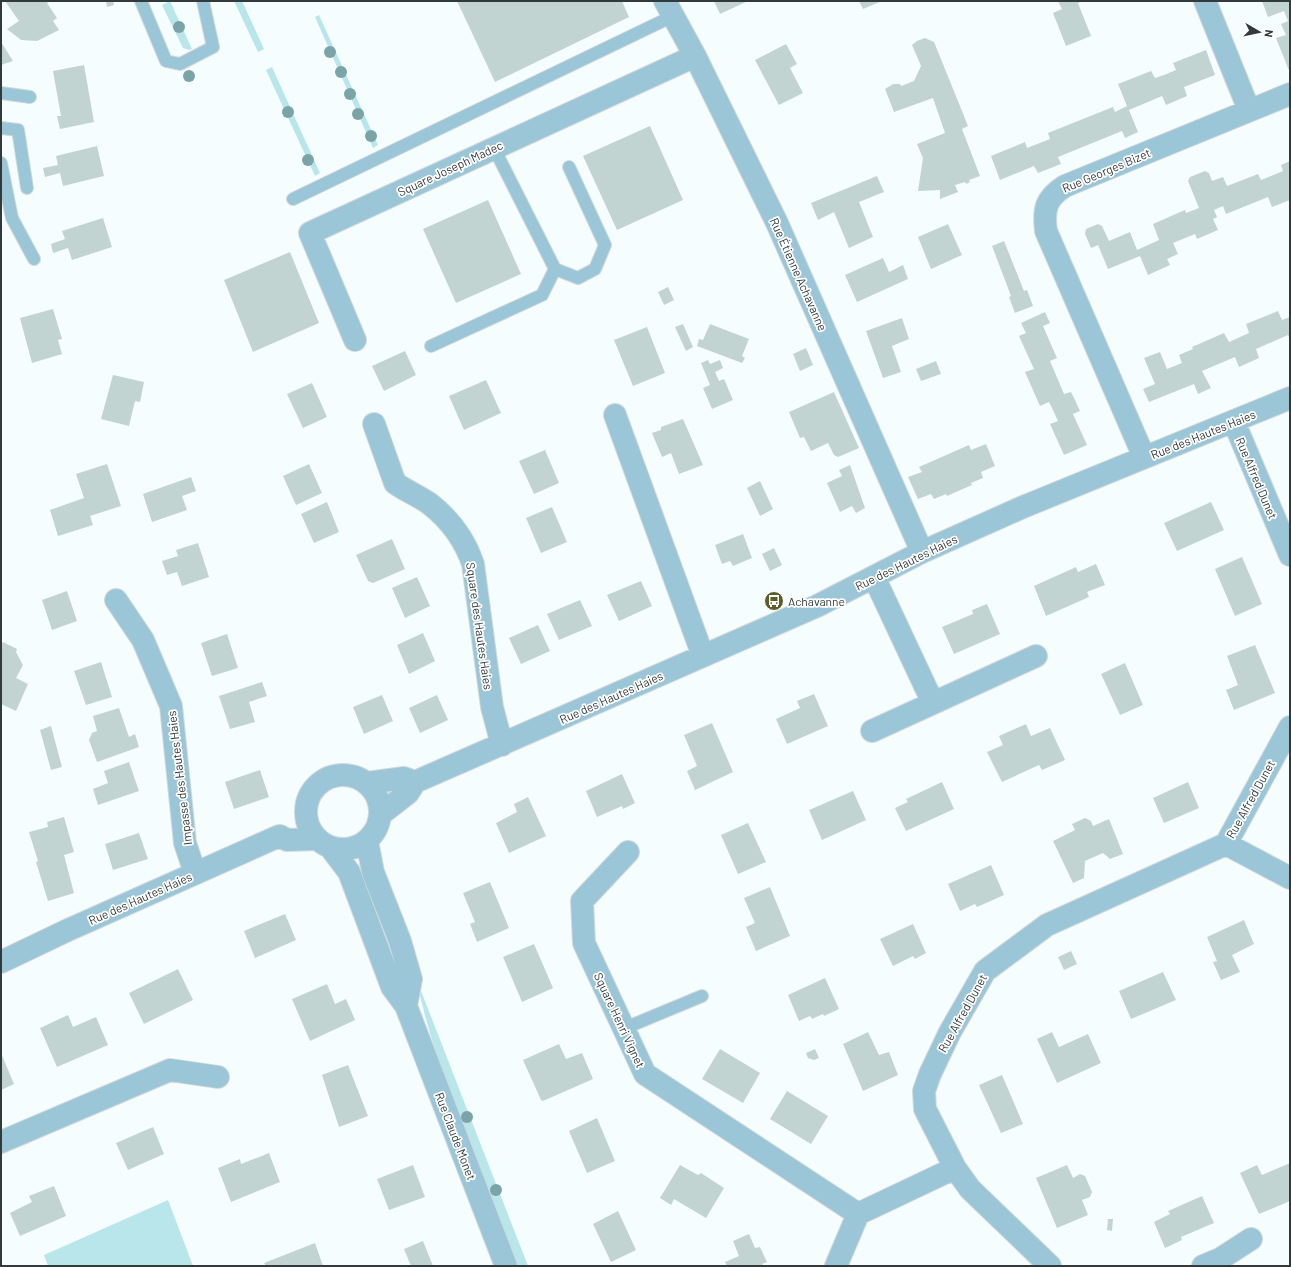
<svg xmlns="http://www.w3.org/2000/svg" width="1291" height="1267" font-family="Barlow,sans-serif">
  <rect width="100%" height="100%" fill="#f6fdfe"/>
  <path fill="#b9e6eb" d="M170,1L192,49L189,50L183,48L162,5Z
    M234,1H242L264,49L258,52Z
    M319,15L378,145L373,148L315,17Z
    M272,67L320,173L315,176L266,70Z
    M416,978L528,1266H517C480,1171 437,1077 416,978Z
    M168,1200L193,1266H48L44,1255Z"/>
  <path fill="#c2d4d1" d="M5,1H51L47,3L57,18L53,21L59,30L37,41L21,40L7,29L19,21Z
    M106,1H113L114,5L107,7Z
    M457,1H622L629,17L495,82Z
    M714,1H748L720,14Z
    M859,1H882L863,9Z
    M1058,1H1083L1078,3L1091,36L1066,46L1053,13L1062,9Z
    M1262,1H1290V73L1276,38L1286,35L1281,24L1288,21L1284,11L1268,17Z
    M925,38L934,42L958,101L968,126L962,129L980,176L969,180L970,182L966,184L965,182L955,185L958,192L940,199V190L918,191L923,158L917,144L945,133L933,98L894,112L885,89L893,84H900L901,86L914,81L921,66L912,45L917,41Z
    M1,42L13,61L1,65Z
    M786,44L797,64L790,68L803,93L779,105L755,60Z
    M1206,50L1215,75L1184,87L1187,96L1166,105L1162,96L1129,110L1138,132L1125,138L1122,131L1058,157L1061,164L1038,173L1034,166L1000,180L991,156L1025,142L1027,148L1050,139L1048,133L1113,107L1115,112L1127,106L1118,84L1151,71L1155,78L1164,75L1176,70L1173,63Z
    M84,65L94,122L60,129L57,116H61L53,71Z
    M650,126L683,200L617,230L583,156Z
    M97,146L104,176L63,186L60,173L45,177L43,168L58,165L56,156Z
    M1290,161V200L1272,207L1268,197L1226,214L1223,206L1214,210L1217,217L1213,219L1218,230L1197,239L1195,234L1173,243L1178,254L1167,259L1170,265L1148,275L1140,256L1108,269L1098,245L1091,248L1085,234L1086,229L1098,224L1102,226L1109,241L1130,232L1137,250L1159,240L1153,224L1185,210L1186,213L1199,208L1188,181L1190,177L1205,171L1209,173L1212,181L1223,177L1227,186L1258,174L1261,180L1271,176L1283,171L1281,165Z
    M877,176L884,192L859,202L873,237L849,248L834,212L818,220L811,203Z
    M488,200L521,274L456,303L423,229Z
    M103,218L112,247L72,260L68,248L53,253L51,244L65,239L62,231Z
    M948,224L962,255L931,269L918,237Z
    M1004,241L1024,291L1027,290L1033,306L1015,313L1009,297L1011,296L992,246Z
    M290,252L319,323L253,352L224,280Z
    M883,258L889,272L903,265L908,279L857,302L845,275Z
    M668,287L674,300L664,305L658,292Z
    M53,309L62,339L58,340L62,354L32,363L20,318Z
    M1278,311L1282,320L1290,317V339L1288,335L1256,349L1259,358L1239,367L1235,357L1202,371L1211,388L1198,394L1194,384L1149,402L1143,389L1155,384L1144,358L1160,352L1167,369L1182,363L1179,355L1193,349L1192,347L1224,333L1229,342L1249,333L1246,324Z
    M1045,312L1050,323L1043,326L1057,358L1050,361L1064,394L1071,392L1075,400L1080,411L1073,414L1087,445L1064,455L1050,424L1058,421L1053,410L1049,402L1040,406L1025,372L1034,369L1019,336L1026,333L1021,323Z
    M902,318L909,339L892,346L901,372L883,378L866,331Z
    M683,324L693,347L686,351L675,327Z
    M710,324L749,339L742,356L745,358L742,363L697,346L699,339L703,340Z
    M647,327L665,373L633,386L614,340Z
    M806,348L813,365L800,371L793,354Z
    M405,351L416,375L384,391L372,366Z
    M708,360L710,364L720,360L723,368L715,372L719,381L724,379L733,400L712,409L703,388L710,385L701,363Z
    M936,361L941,374L921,381L916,369Z
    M113,375L144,382L140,402L135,401L129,426L101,419Z
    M486,380L501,413L464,430L449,396Z
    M312,383L327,417L303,428L287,394Z
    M834,392L859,448L838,457L834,455L828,443L811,451L804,437L800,438L789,412Z
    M683,419L703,465L679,474L671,453L662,457L652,433L661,430V427Z
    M986,444L995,466L981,472L983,478L971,483L972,485L947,496L946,494L934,499L931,494L918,499L908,477L922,472L919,467L969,445L971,450Z
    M545,450L559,483L534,494L519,461Z
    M107,464L121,506L90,516L93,525L58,536L50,510L84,498L76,474Z
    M309,464L322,493L296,505L283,476Z
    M850,465L865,508L856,513L852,506L840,512L827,483L842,476L839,470Z
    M191,477L196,491L182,496L187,510L152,522L143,494Z
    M760,481L773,509L760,516L747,488Z
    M327,502L339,532L314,543L301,514Z
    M1211,502L1224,530L1177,551L1164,523Z
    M552,507L567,542L541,553L526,518Z
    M743,534L752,558L733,566L730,561L722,564L715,545Z
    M392,539L405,569L373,583L368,581L356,555Z
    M198,543L209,577L182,586L177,572L167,575L162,561L178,556L176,550Z
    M774,548L782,565L770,571L762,554Z
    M1242,557L1262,604L1235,616L1215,569Z
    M1096,564L1105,585L1087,592L1089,597L1046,616L1034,586L1076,567L1078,572Z
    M417,577L430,606L405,618L392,588Z
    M641,581L652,606L619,621L607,595Z
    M67,591L77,621L52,630L42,600Z
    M580,600L592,626L559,640L547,614Z
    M987,604L1000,634L954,654L942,627L973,614L972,610Z
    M538,625L550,651L521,664L509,638Z
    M423,633L435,661L409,674L397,645Z
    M227,634L238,668L212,676L201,643Z
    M3,642L17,649L16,652L23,665L16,678L28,684L16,711L1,704V645Z
    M1255,645L1275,693L1234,710L1226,690L1238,685L1227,656Z
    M101,662L112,697L86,705L74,671Z
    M1125,663L1143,705L1120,715L1101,674Z
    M262,682L267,696L249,702L255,722L230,729L219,696Z
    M814,694L828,726L787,744L776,719L800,708L797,701Z
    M382,695L393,721L364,734L353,707Z
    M437,695L448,720L420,733L409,708Z
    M119,708L129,737L135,734L139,747L97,762L89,740L92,733L97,731L93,716Z
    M712,723L733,772L695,790L687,771L697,766L684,735Z
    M1026,724L1031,736L1050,728L1065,760L1042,770L1039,765L1002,782L987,752L1003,745L999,736Z
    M51,726L62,767L51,770L40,730Z
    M129,762L139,791L98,805L93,789L108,783L104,771Z
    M260,770L269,797L234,809L225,782Z
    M622,774L635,803L623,809L622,806L597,817L586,791Z
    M942,782L954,809L906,831L895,808L908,802L906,799Z
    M1188,782L1199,808L1164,823L1153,798Z
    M853,791L866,820L822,840L809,810Z
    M528,797L546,836L509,853L496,823L517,812L514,804Z
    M64,817L74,852L64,855L74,893L48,901L36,862L38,861L29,832L48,827L47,822Z
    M1085,818L1091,821L1093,826L1109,819L1123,854L1110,859L1103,853L1085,861L1084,878L1073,883L1053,841L1075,830L1072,824Z
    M748,823L766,862L738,874L721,835Z
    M139,833L148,859L113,870L105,844Z
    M991,865L1004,895L977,907L975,904L960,911L948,884Z
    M490,882L509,928L477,942L470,924L475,922L463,893Z
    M770,887L790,936L756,951L746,927L755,923L744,898Z
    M285,914L296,940L255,958L244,931Z
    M1244,920L1254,944L1232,955L1240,972L1221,980L1213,962L1217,961L1207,937Z
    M913,924L926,953L915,959L913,956L893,966L880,939Z
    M534,944L553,988L522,1002L503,957Z
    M1071,951L1077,964L1064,970L1058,957Z
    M178,969L193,1000L144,1024L129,993Z
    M1163,972L1176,1000L1131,1019L1119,991Z
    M825,978L839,1009L824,1016L823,1014L812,1019L810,1016L799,1021L788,995Z
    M327,984L335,1004L346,999L355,1020L310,1041L292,999Z
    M68,1015L73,1027L96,1017L108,1045L57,1067L40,1028Z
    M868,1032L879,1055L889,1052L898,1075L863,1091L843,1044Z
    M1052,1032L1059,1047L1088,1034L1101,1063L1057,1083L1037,1039Z
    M559,1044L566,1059L582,1053L593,1079L543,1101L541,1100L523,1060Z
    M720,1049L760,1073L743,1103L702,1079Z
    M815,1049L819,1058L814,1060L808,1058L806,1053Z
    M1,1053L14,1084L1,1090Z
    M348,1065L368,1116L339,1127L322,1075Z
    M1002,1075L1023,1124L1001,1133L979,1085Z
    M787,1091L828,1116L811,1144L770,1119Z
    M597,1118L615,1161L587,1173L569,1131Z
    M153,1127L164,1154L128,1170L116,1143Z
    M269,1153L280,1182L231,1202L218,1168L240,1159L241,1164Z
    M1290,1163V1201L1259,1214L1240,1173L1257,1165L1262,1175Z
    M413,1165L425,1197L389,1210L377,1179Z
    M680,1165L698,1175L701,1173L724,1188L706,1218L674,1199L671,1205L660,1198Z
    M1067,1165L1073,1178L1080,1174L1085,1176L1092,1192L1090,1197L1082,1200L1088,1215L1057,1228L1036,1178Z
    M54,1186L66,1216L20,1236L10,1213L32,1202L29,1196Z
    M1202,1196L1214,1223L1181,1237L1182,1240L1165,1248L1154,1222L1170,1214L1168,1211Z
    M618,1211L636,1250L611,1262L593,1224Z
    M1108,1219H1113L1112,1231L1107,1230Z
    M749,1234L755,1248L760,1247L767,1262L762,1264L763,1266H727L725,1262L739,1256L733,1241Z
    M423,1241L433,1266H411L404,1249Z
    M315,1243L323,1266H266L264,1263Z"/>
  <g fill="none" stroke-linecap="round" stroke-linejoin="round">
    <g stroke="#d3dadb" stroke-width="14">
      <path id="lane" d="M141,1L166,61L180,64L213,47L203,1
        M1,93L30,97
        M1,128L18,130L27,188
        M494,148L555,269L578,278L595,269L605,245L569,167
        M1,163L12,218L34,259
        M293,199L673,16
        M431,346L542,295L555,269
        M625,1028L702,996"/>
    </g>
    <g stroke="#d3dadb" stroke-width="24">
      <path id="street" d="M665,1L695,56L777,223L922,552
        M1205,1L1249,110
        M355,340L310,233L695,56
        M615,415L703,656
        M1234,422L1290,555
        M374,424L395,483C406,491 419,496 430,504C449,519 465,540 473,564L492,707L502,745
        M1144,457L1046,231C1043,209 1046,198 1065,186L1290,94
        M874,577L933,703
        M116,600L143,640L171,706L185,843L195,873
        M872,731L1036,656
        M306 812a37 37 0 1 1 74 0a37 37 0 1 1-74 0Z
        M367,783L404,778L415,782
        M381,814L408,793L415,782L817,606L922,552L1023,507L1290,398
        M367,841L373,872L400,941L411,979L406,1006
        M1226,844L1290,878
        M330,847L349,872L392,987L406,1006L506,1266
        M628,852L582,901L584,943L645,1074L858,1214
        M1,962L68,930L277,837L280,836L287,840L318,839
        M1,1142L170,1070L218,1077
        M955,1168L970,1189L1050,1266
        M836,1266L858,1214L955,1168L925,1109L924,1091L930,1074L950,1032L985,971L1047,925L1226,844L1290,727
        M1203,1266L1220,1259L1251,1239"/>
    </g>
    <use href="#lane" stroke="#9bc6d7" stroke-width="12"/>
    <use href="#street" stroke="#9bc6d7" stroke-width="22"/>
  </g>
  <g fill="#7ba4a9">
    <circle cx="179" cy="27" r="6"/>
    <circle cx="330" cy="52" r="6"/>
    <circle cx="341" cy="72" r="6"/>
    <circle cx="189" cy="76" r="6"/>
    <circle cx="350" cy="94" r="6"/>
    <circle cx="288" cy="112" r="6"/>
    <circle cx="358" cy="114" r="6"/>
    <circle cx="371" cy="136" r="6"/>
    <circle cx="308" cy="160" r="6"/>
    <circle cx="467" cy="1117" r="6"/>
    <circle cx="496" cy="1190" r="6"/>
  </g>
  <defs>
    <g id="bus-disc" transform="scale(1)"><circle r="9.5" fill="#5e5c29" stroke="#fff"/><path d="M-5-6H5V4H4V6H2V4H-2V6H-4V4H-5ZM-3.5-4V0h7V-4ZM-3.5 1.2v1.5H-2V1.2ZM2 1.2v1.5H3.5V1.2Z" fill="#fff"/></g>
  </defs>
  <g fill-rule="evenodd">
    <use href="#bus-disc" x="774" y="601"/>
  </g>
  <g text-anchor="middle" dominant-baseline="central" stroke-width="3.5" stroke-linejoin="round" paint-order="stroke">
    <g font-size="12" fill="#333a3b" stroke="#fff">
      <text transform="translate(450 168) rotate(-25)">Square Joseph Madec</text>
      <text transform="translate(1106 170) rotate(-23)">Rue Georges Bizet</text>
      <text transform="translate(799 274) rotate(66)">Rue Étienne Achavanne</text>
      <text transform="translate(1203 434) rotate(-22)">Rue des Hautes Haies</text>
      <text transform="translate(1257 478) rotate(67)">Rue Alfred Dunet</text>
      <text transform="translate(906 562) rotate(-26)">Rue des Hautes Haies</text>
      <text transform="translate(480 626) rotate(82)">Square des Hautes Haies</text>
      <text transform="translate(611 697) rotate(-24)">Rue des Hautes Haies</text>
      <text transform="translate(179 778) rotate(-97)">Impasse des Hautes Haies</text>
      <text transform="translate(1250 799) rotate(-61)">Rue Alfred Dunet</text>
      <text transform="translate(140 898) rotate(-24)">Rue des Hautes Haies</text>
      <text transform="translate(962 1013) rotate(-61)">Rue Alfred Dunet</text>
      <text transform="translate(620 1020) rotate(65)">Square Henri Vignet</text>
      <text transform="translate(456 1136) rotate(69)">Rue Claude Monet</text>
    </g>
    <g font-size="12" fill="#333a3b" stroke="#fff" text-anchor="start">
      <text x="788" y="601">Achavanne</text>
    </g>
  </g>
  <rect width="1291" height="1267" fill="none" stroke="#333a3b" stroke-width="4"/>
  <g transform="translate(1259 32) rotate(99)" stroke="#ffffff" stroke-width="3" paint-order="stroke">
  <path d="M0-3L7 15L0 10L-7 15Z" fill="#333a3b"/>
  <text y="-6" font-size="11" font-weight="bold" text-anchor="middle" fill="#333a3b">N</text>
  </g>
</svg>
